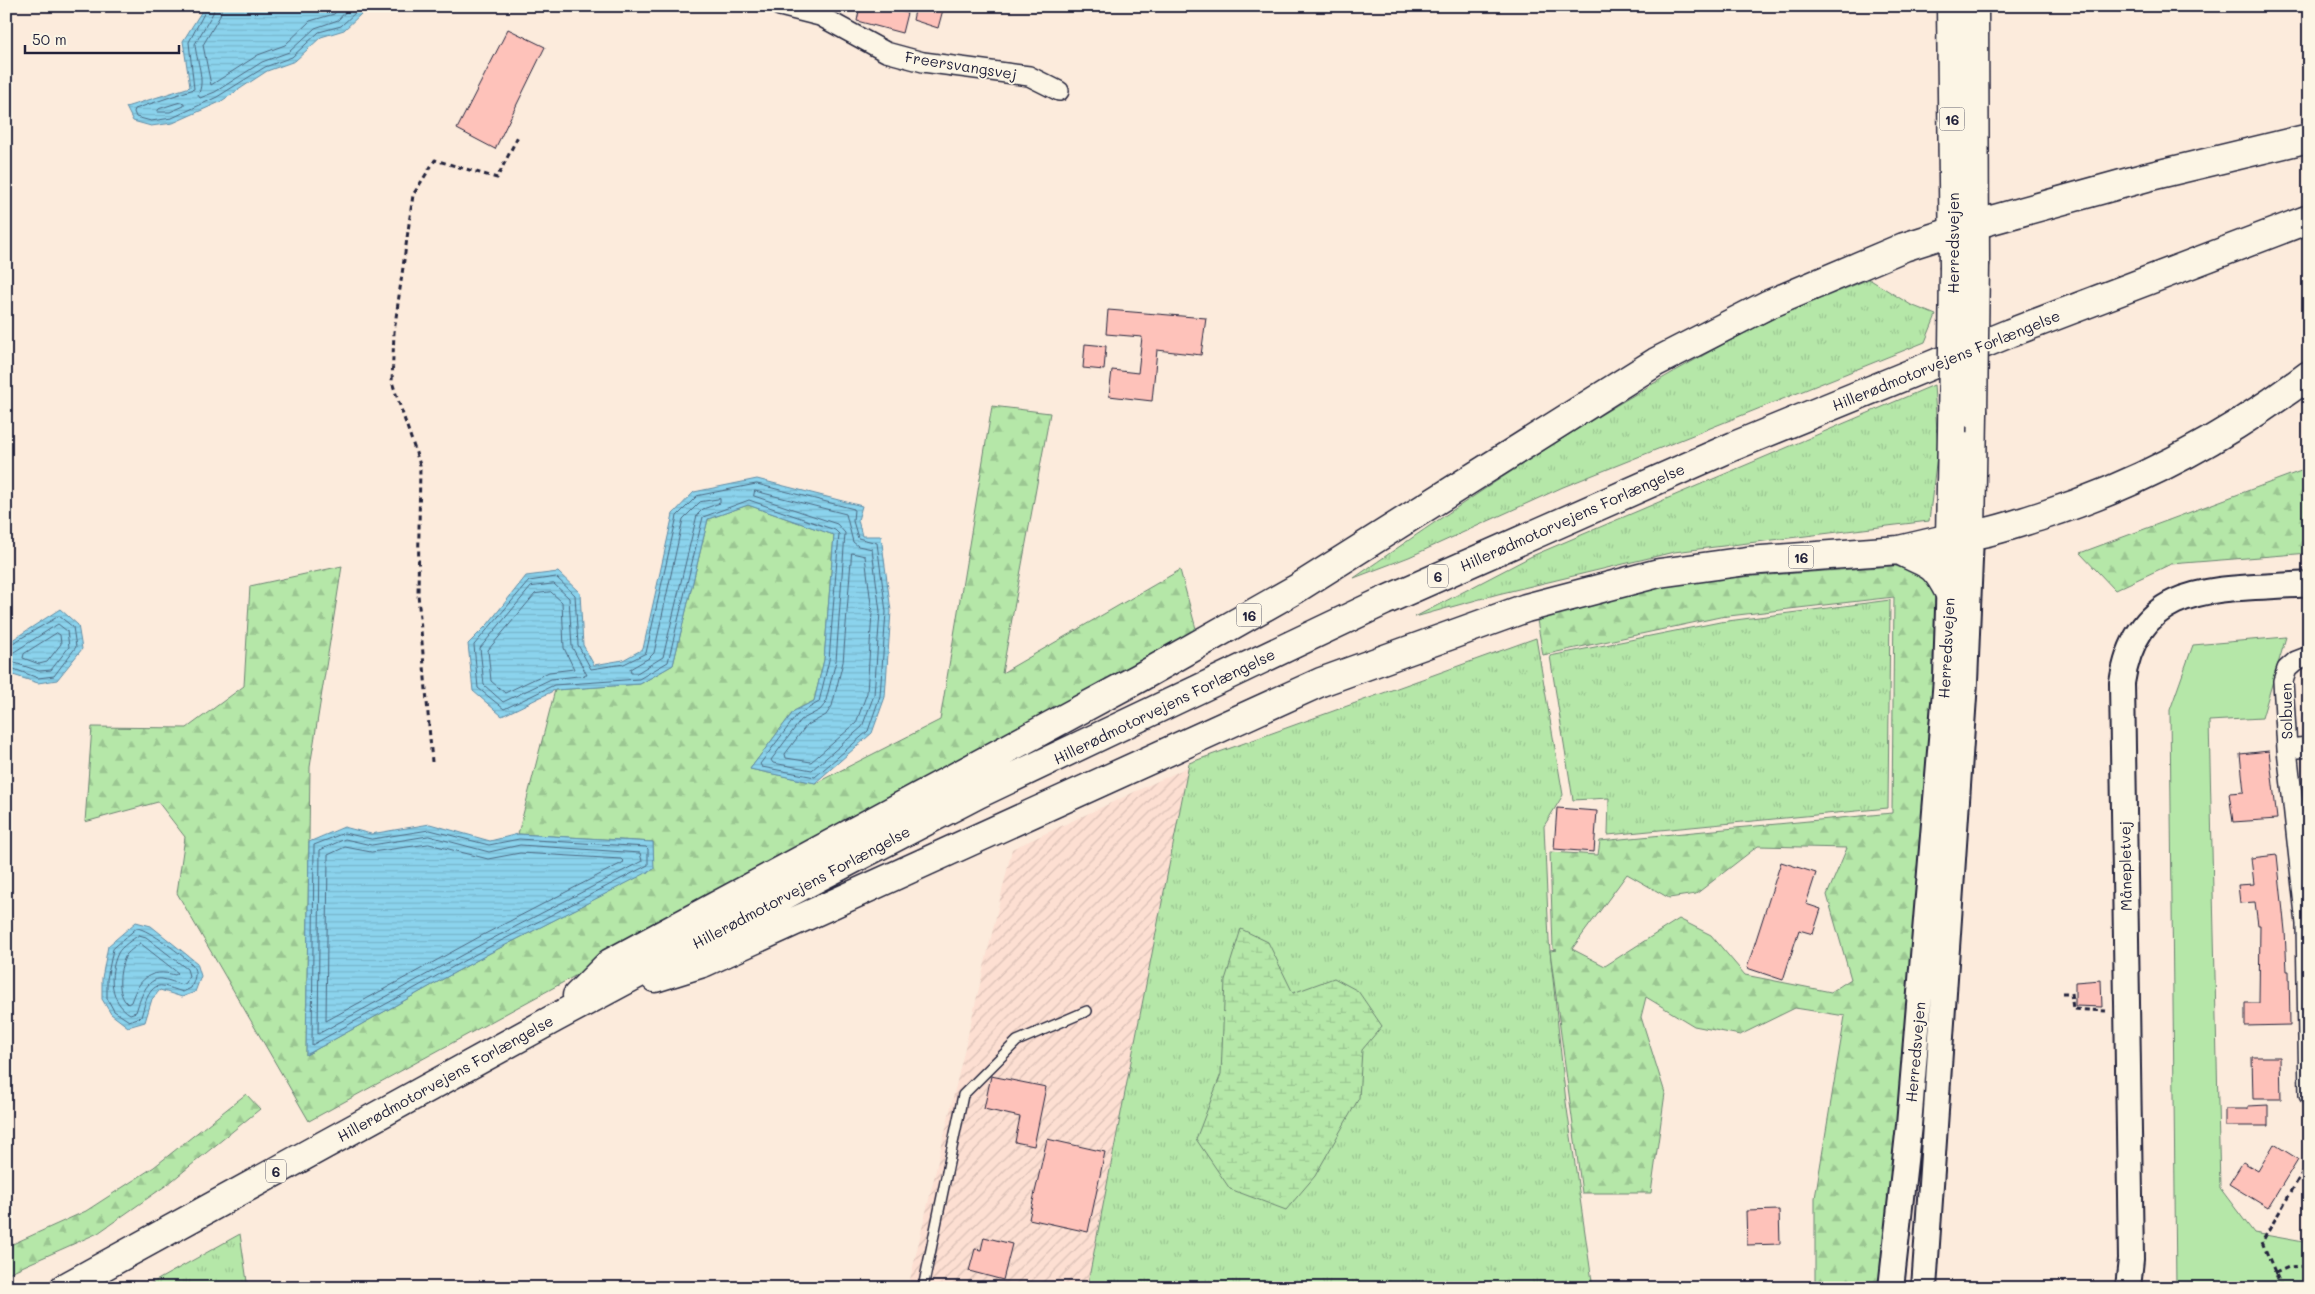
<svg xmlns="http://www.w3.org/2000/svg" width="2315" height="1294" font-family="Mali,sans-serif">
  <defs>
    <pattern id="industrial-furrows" width="10" height="10" patternUnits="userSpaceOnUse" patternTransform="scale(1.25)"><rect width="10" height="10" fill="#fddfd2"/><path d="M-1 1l2-2M0 10L10 0M9 11l2-2" fill="none" stroke="#d9bfb5"/></pattern>
    <pattern id="grass-tufts" width="24" height="20" patternUnits="userSpaceOnUse" patternTransform="scale(1.25)"><rect width="24" height="20" fill="#b5e7a8"/><path d="M3 7l-1-3M5 7V3M7 7l1-3M15 17l-1-3M17 17v-4M19 17l1-3" fill="none" stroke="#9bc692"/></pattern>
    <pattern id="forest-firs" width="22" height="20" patternUnits="userSpaceOnUse" patternTransform="scale(1.25)"><rect width="22" height="20" fill="#b5e7a8"/><path d="M5 1l3.5 6h-7zM16 11l3.5 6h-7z" fill="#9bc692"/></pattern>
    <pattern id="wetland-marsh" width="20" height="14" patternUnits="userSpaceOnUse" patternTransform="scale(1.25)"><rect width="20" height="14" fill="#b5e7a8"/><path d="M1 5h8M5 5V1M11 12h8M15 12V8" fill="none" stroke="#9bc692"/></pattern>
    <pattern id="water-rules" width="6" height="5" patternUnits="userSpaceOnUse" patternTransform="scale(1.25)"><rect width="6" height="5" fill="#8bd3ed"/><path d="M0 2.5h6" fill="none" stroke="#78b5cc"/></pattern>
  </defs>
  <rect width="100%" height="100%" fill="#fcebdc"/>
  <filter id="ink" filterUnits="userSpaceOnUse"><feTurbulence type="fractalNoise" baseFrequency=".02" numOctaves="2"/><feDisplacementMap in="SourceGraphic" scale="10" xChannelSelector="R" yChannelSelector="G"/><feConvolveMatrix kernelMatrix="1 2 1 2 8 2 1 2 1" color-interpolation-filters="sRGB"/></filter>
  <g filter="url(#ink)">
    <path fill="url(#industrial-furrows)" d="M1188,767L1087,1288H908L1012,849Z"/>
    <path fill="url(#grass-tufts)" stroke="#6c8472" d="M1869,279L1911,305L1936,315L1925,342L1563,487L1409,557L1354,578C1479,491 1606,406 1741,335C1781,313 1826,297 1869,279Z
      M1934,385L1938,447L1929,521L1674,552L1498,594L1415,617L1532,556Z
      M1890,600L1888,808L1608,835L1609,798L1573,800L1550,656L1720,622Z
      M1536,638L1563,795L1544,826L1549,941L1566,1102L1593,1288H1087L1189,763Z
      M240,1234L248,1288H143Z"/>
    <path fill="url(#forest-firs)" stroke="#6c8472" fill-rule="evenodd" d="M992,406L1050,413L1002,673L1180,570L1198,636L309,1121L177,893L185,837L158,802L85,822L92,727L187,728L244,686L250,586L342,566L310,767L306,1055L490,953L653,869V842L518,834L555,690L640,684L673,665L708,519L748,505L834,535L824,660L814,701L794,711L750,769L816,783L940,720Z
      M2309,468V553L2171,564L2115,590L2080,553Z
      M1895,566L1918,572L1937,592L1940,645L1928,827L1880,1288H1815V1198L1845,1016L1795,1008L1740,1035L1694,1026L1646,997L1641,1017L1665,1093L1651,1193H1582L1550,951L1557,950L1553,949L1550,852L1598,855L1600,841L1892,813L1894,597L1720,617L1543,655L1536,614L1687,581ZM1758,846L1847,848L1827,895L1851,979L1831,992L1745,975L1711,935L1679,919L1605,966L1572,949L1627,874L1669,898L1696,894Z
      M246,1094L260,1109L168,1184L98,1233L6,1274V1247L86,1211L154,1167Z"/>
    <path fill="url(#wetland-marsh)" stroke="#6c8472" d="M1241,929L1268,942L1293,993L1334,978L1358,991L1382,1026L1362,1050L1359,1098L1315,1176L1286,1210L1230,1189L1196,1139L1221,1074L1225,980Z"/>
    <path fill="#b5e7a8" stroke="#6c8472" d="M2286,637L2262,718L2209,721L2220,1188L2254,1233L2309,1243V1288H2176L2170,710L2193,645Z"/>
    <path fill="url(#water-rules)" stroke="#618ca6" d="M205,6H362L361,14L344,30L321,37L295,61L267,71L220,102L173,123L151,126L133,121L126,107L190,87L183,41Z
      M757,479L862,506L858,520L862,536H881L891,611L885,697L872,733L815,783L750,769L794,711L814,701L824,660L834,535L748,505L708,519L673,665L640,684L555,690L502,716L473,691L468,644L488,624L526,576L558,572L580,593L583,645L594,665L623,660L643,649L673,514L694,492Z
      M60,609L78,625L82,649L57,680L38,683L10,674L6,668L9,642Z
      M430,824L490,841L518,834L653,842L654,869L490,953L306,1055L309,842L344,827L371,834Z
      M136,922L151,926L197,963L201,976L195,992L182,997L160,990L152,999L145,1022L128,1027L111,1014L102,999V978L108,946Z"/>
    <g fill="none" stroke-linecap="round" stroke-linejoin="round">
      <path stroke="#4c6982" stroke-width="1" d="M208,6L189,42L194,89L135,109L134,112L136,117L151,121L172,118L217,97L265,67L292,57L319,32L341,26L356,12L357,6
        M215,6L213,13L195,44C196,60 206,80 198,95L200,98L215,92L262,62L289,52L315,28L338,20L351,6
        M222,6L220,16L203,45L211,85L258,55L285,45L310,21L334,14L342,6
        M181,102L184,103V106L170,112H157L159,109Z
        M757,484L854,509L853,521L858,538L877,543L886,612L880,696L868,731L815,777L762,767L760,764L797,715L819,702L829,660L839,534L835,530L749,500L703,517L668,662L639,679L554,685L504,709L478,688L474,645L529,581L556,577L575,595L578,645L591,669L624,664L646,653L677,516L697,496Z
        M755,491L846,514L853,542L858,546L872,549L880,612L874,695L862,727L812,770L773,763L771,760L801,720L820,710L825,704L836,661L845,533L837,524L754,496Z
        M720,499V503L703,509L697,515L663,657L637,673H631L630,669L649,658L654,653L683,519L700,502Z
        M852,553L865,556L872,612L867,693L856,723L811,762L786,758L785,754L806,726L826,715L832,706L843,662Z
        M554,584L569,598L572,647L587,675L551,679L503,702L484,685L480,648L531,587Z
        M551,592L562,602L564,648L574,669L549,672L505,693L491,681L488,650L535,594Z
        M57,633L60,635L61,644L47,662L39,664L23,658L24,654Z
        M6,647L59,616L73,627L76,647L54,676L38,678L6,666
        M6,654L14,652L58,624L67,631L69,647L51,670L39,671L6,660
        M430,830L489,845L519,839L646,847L648,849V865L487,948L312,1045L314,845L344,833L371,839Z
        M429,836L489,852L520,845L640,853L642,861L484,943L318,1034L320,850L345,839L371,845Z
        M429,844L488,859L520,853L621,859L624,862L481,936L326,1021L328,855L345,847L371,852Z
        M137,928C148,929 185,956 192,965C198,972 194,981 191,988L183,992C176,990 169,987 163,986C148,983 144,1008 141,1017L129,1021L114,1011L107,998V979L113,949Z
        M139,935L146,937L187,969L189,976L186,983L182,985C176,983 169,980 162,979C146,977 140,1000 136,1012L130,1014C110,1002 108,975 118,953C121,947 133,939 139,935Z
        M140,943L178,973L175,975C150,968 139,979 131,1002L128,1004C116,995 119,970 125,957C127,952 136,947 140,943Z"/>
    </g>
    <path fill="#fec2ba" stroke="#22223b" d="M860,6H879L907,13L902,33L857,21Z
      M916,6H944L938,28L913,20Z
      M508,29L545,47L495,149L457,129Z
      M1108,310L1206,318L1201,355L1157,350L1152,401L1109,396L1112,370L1138,373L1142,337L1106,334Z
      M1085,344L1106,346L1104,370L1083,368Z
      M2269,751L2277,819L2233,822L2229,793L2244,792L2240,754Z
      M1557,808L1597,811L1594,852L1554,849Z
      M2277,855L2285,931L2287,971H2289L2290,1025L2245,1026V1003H2259L2260,925H2258L2255,902L2240,903L2238,885L2254,884L2251,858Z
      M1781,862L1816,873L1806,904L1821,909L1813,934L1799,930L1783,980L1747,968Z
      M2101,980L2102,1007L2075,1006V982Z
      M2252,1057H2280L2281,1099H2253Z
      M991,1076L1046,1087L1034,1146L1015,1142L1020,1117L984,1109Z
      M2268,1105V1126H2225V1109H2248V1106Z
      M1047,1139L1105,1152L1088,1232L1029,1219Z
      M2274,1144L2298,1159L2268,1208L2229,1184L2243,1162L2258,1171Z
      M1779,1210L1780,1244L1747,1245L1746,1211Z
      M984,1237L1012,1244L1003,1280L969,1271L975,1249L981,1250Z"/>
    <g fill="none" stroke-linecap="round" stroke-linejoin="round">
      <g stroke="#22223b" stroke-width="12">
        <path id="service" d="M923,1288L963,1095L1017,1041L1087,1011"/>
      </g>
      <g stroke="#22223b" stroke-width="22">
        <path id="minor" d="M780,6L820,16L886,52L923,62L1029,76L1059,91
          M2309,656L2296,661L2287,669L2283,681L2287,749L2306,924L2309,1095
          M2287,749L2309,747"/>
      </g>
      <g stroke="#22223b" stroke-width="28">
        <path id="tertiary" d="M1891,1288L1909,1125L1946,679L1950,538
          M1924,1288L1965,682L1971,535
          M2128,1288L2131,1259L2122,683C2138,576 2224,591 2309,584"/>
      </g>
      <g stroke="#22223b" stroke-width="31">
        <path id="primary" d="M1951,6L1954,266
          M1974,6L1975,263
          M1952,432L1950,538L1971,535L1973,413"/>
      </g>
      <g stroke="#22223b" stroke-width="31">
        <path id="trunk" d="M1977,224L2147,177L2309,138
          M1971,535C1995,532 2018,523 2041,516C2138,485 2228,436 2309,375
          M1899,550C1928,566 1932,559 1949,592
          M655,978L703,963L1321,682L1526,608L1659,573L1747,561L1899,550L1950,538
          M577,996L610,963L1139,678L1296,589L1656,362L1767,305L1904,247L1954,231
          M64,1288L555,1018L813,880L978,794L1384,601L1734,446L2010,333L2309,219"/>
      </g>
      <path stroke="#22223b" stroke-width="3" stroke-dasharray="5 4" stroke-linecap="butt" d="M432,762L418,594L420,465L392,382L394,332L413,195L435,160L497,178L519,134
        M2062,993H2071L2073,1009L2106,1011
        M2275,1273L2289,1267L2309,1266
        M2282,1288L2262,1242L2309,1161"/>
      <use href="#service" stroke="#fcf5e5" stroke-width="9"/>
      <use href="#minor" stroke="#fcf5e5" stroke-width="19"/>
      <use href="#tertiary" stroke="#fcf5e5" stroke-width="24"/>
      <use href="#primary" stroke="#fcf5e5" stroke-width="28"/>
      <use href="#trunk" stroke="#fcf5e5" stroke-width="28"/>
      <g stroke="#22223b" stroke-width="31" stroke-linecap="butt">
        <path id="primary-bridge" d="M1973,413L1975,263
          M1952,432L1954,266"/>
      </g>
      <use href="#primary-bridge" stroke="#fcf5e5" stroke-width="28"/>
    </g>
  </g>
  <g text-anchor="middle" dominant-baseline="central" stroke-width="4" stroke-linejoin="round" paint-order="stroke">
    <g fill="#fcf5e5" stroke="#63616e" stroke-width="1">
      <rect x="1939.5" y="107.5" width="25" height="23" rx="4"/>
      <rect x="1788.5" y="545.5" width="25" height="23" rx="4"/>
      <rect x="1428" y="564.5" width="20" height="23" rx="4"/>
      <rect x="1236.5" y="603.5" width="25" height="23" rx="4"/>
      <rect x="266" y="1159.5" width="20" height="23" rx="4"/>
    </g>
    <g font-size="14" font-weight="bold" fill="#22223b">
      <text x="1952" y="119">16</text>
      <text x="1801" y="557">16</text>
      <text x="1438" y="576">6</text>
      <text x="1249" y="615">16</text>
      <text x="276" y="1171">6</text>
    </g>
    <g font-size="15" fill="#22223b" stroke="#fcf5e5">
      <text transform="translate(961 65) rotate(9)">Freersvangsvej</text>
      <text transform="translate(1953 243) rotate(-90)">Herredsvejen</text>
      <text transform="translate(1946 360) rotate(-22)">Hillerødmotorvejens Forlængelse</text>
      <text transform="translate(1572 517) rotate(-24)">Hillerødmotorvejens Forlængelse</text>
      <text transform="translate(1946 648) rotate(-87)">Herredsvejen</text>
      <text transform="translate(1164 706) rotate(-26)">Hillerødmotorvejens Forlængelse</text>
      <text transform="translate(2286 711) rotate(-91)">Solbuen</text>
      <text transform="translate(2125 866) rotate(-91)">Månepletvej</text>
      <text transform="translate(801 887) rotate(-28)">Hillerødmotorvejens Forlængelse</text>
      <text transform="translate(1915 1052) rotate(-85)">Herredsvejen</text>
      <text transform="translate(445 1078) rotate(-29)">Hillerødmotorvejens Forlængelse</text>
    </g>
  </g>
  <rect width="2315" height="1294" fill="none" stroke="#fcf5e5" stroke-width="25"/>
  <rect x="12" y="12" width="2290" height="1269" fill="none" stroke="#22223b" stroke-width="2" filter="url(#ink)"/>
  <path d="M25 45v8h154v-8" fill="none" stroke="#22223b" stroke-width="2.5"/>
  <text x="32" y="45" font-size="15" fill="#22223b" stroke="#fcf5e5" stroke-width="4" paint-order="stroke">50 m</text>
</svg>
